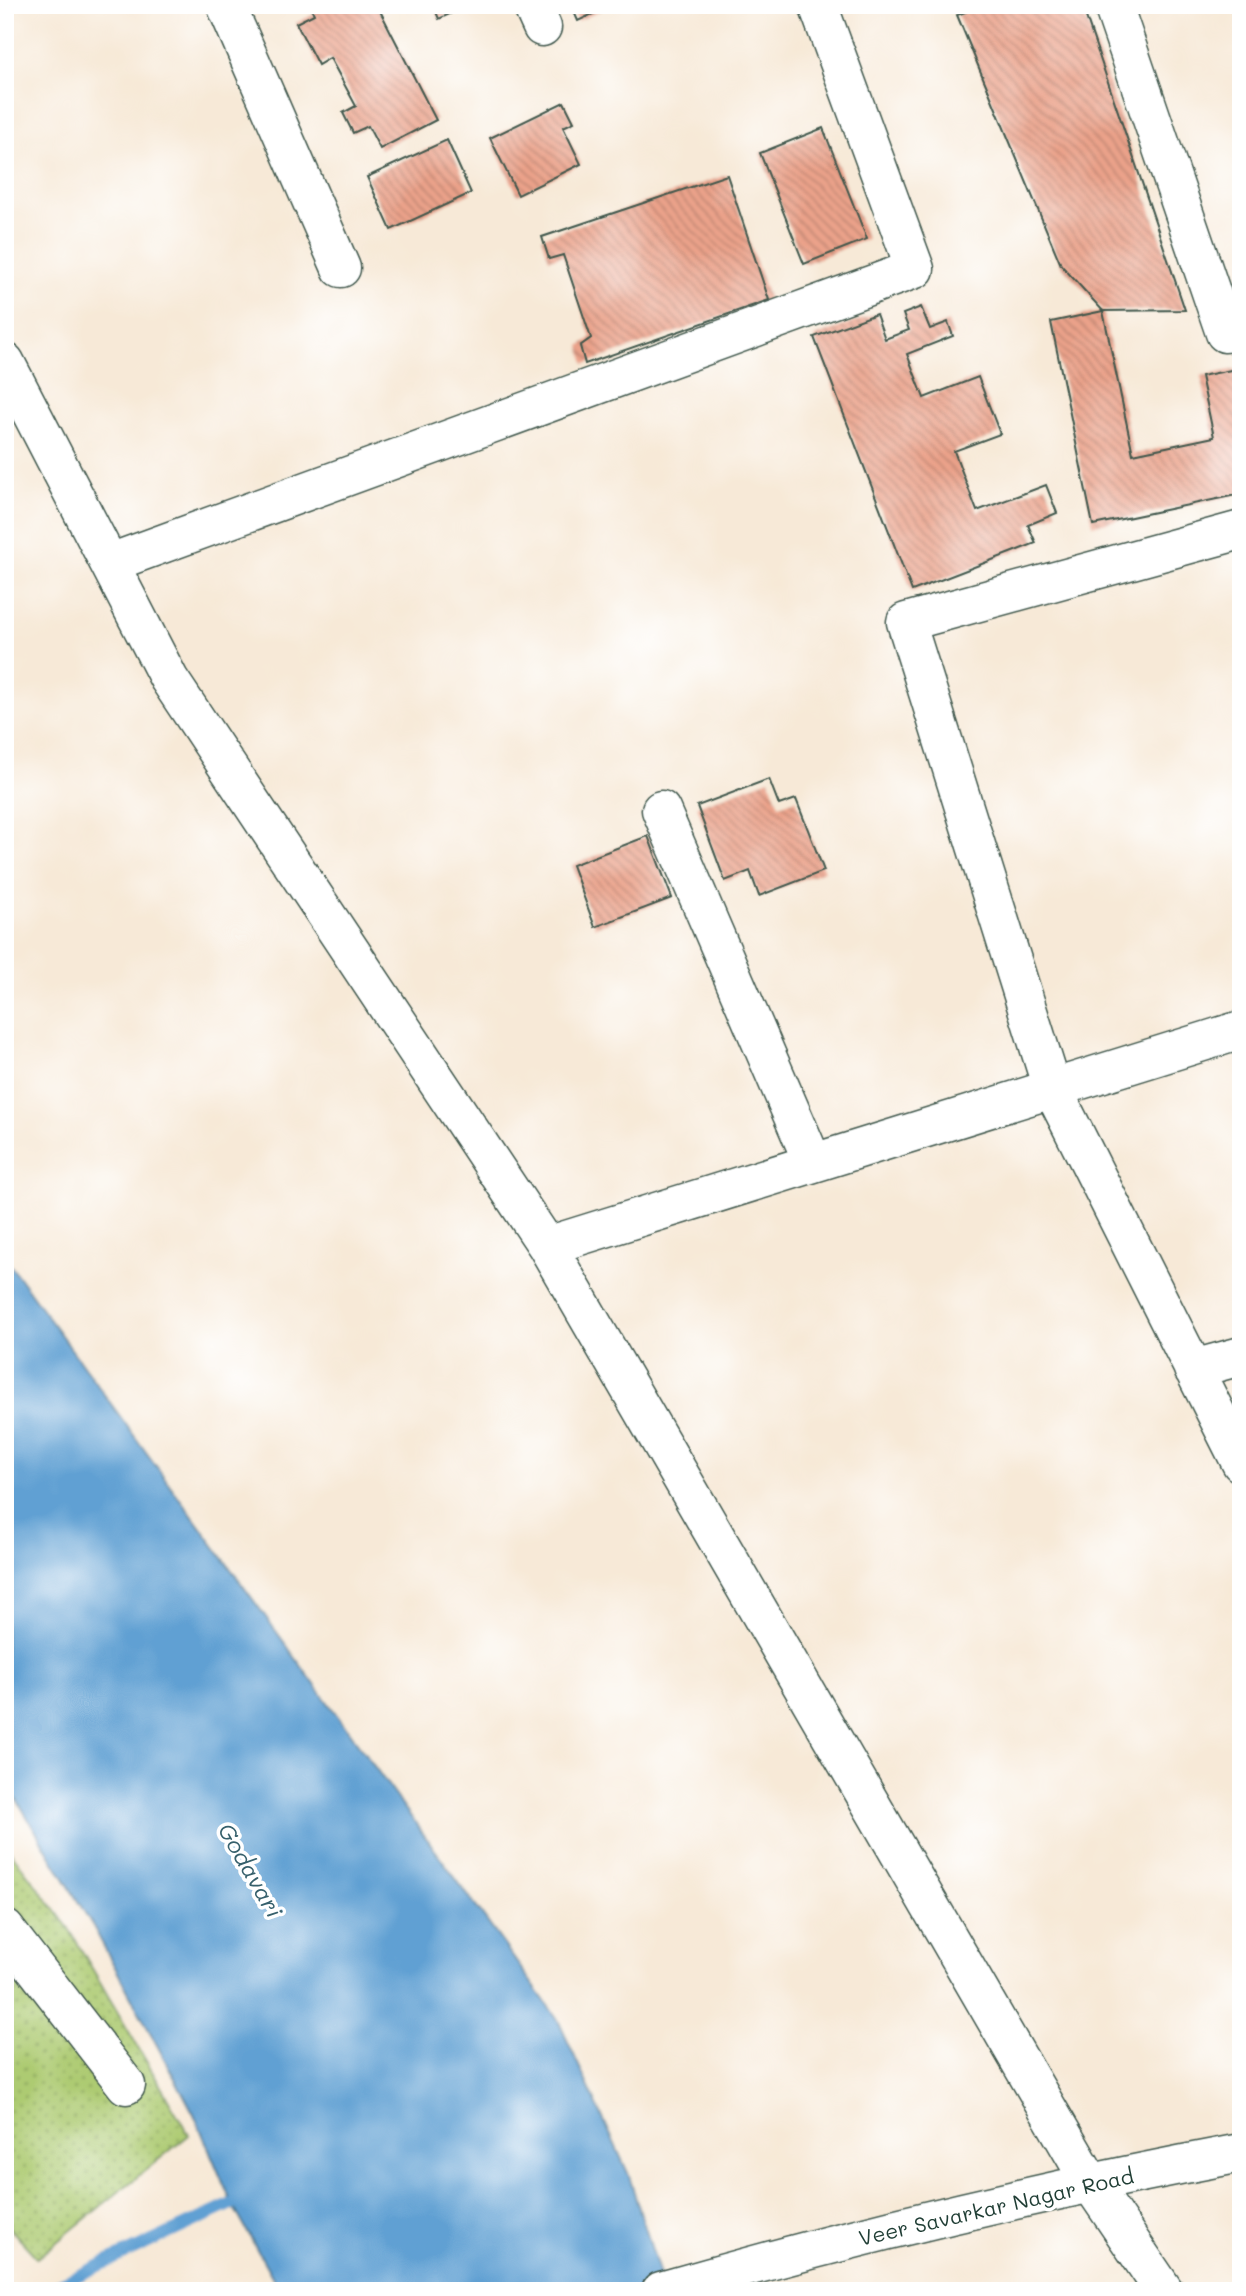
<svg xmlns="http://www.w3.org/2000/svg" width="1246" height="2296" font-family="Mali,sans-serif">
  <defs>
    <pattern id="grass-dots" width="8" height="8" patternUnits="userSpaceOnUse" patternTransform="scale(1.75)"><rect width="8" height="8" fill="#adcb72"/><path d="M2 2h.1M6 6h.1" fill="none" stroke="#8ca65e" stroke-width="1.8" stroke-linecap="round"/></pattern>
    <pattern id="building-back-hatch" width="6" height="6" patternUnits="userSpaceOnUse" patternTransform="scale(1.75)"><rect width="6" height="6" fill="#eba28a"/><path d="M-1 5l2 2M0 0l6 6M5-1l2 2" fill="none" stroke="#be8572"/></pattern>
  </defs>
  <rect width="100%" height="100%" fill="#fff"/>
  <filter id="ink" filterUnits="userSpaceOnUse"><feTurbulence type="fractalNoise" baseFrequency=".0143" numOctaves="2"/><feDisplacementMap in="SourceGraphic" scale="14" xChannelSelector="R" yChannelSelector="G"/><feConvolveMatrix kernelMatrix="1 2 1 2 8 2 1 2 1" color-interpolation-filters="sRGB"/></filter>
  <filter id="wash" filterUnits="userSpaceOnUse"><feTurbulence type="fractalNoise" baseFrequency=".00686" numOctaves="4" result="noise"/><feDisplacementMap in="SourceGraphic" scale="28" xChannelSelector="R" yChannelSelector="G"/><feGaussianBlur stdDeviation="1.57" result="paint"/><feColorMatrix in="noise" values="0 0 0 0 0 0 0 0 0 0 0 0 0 0 0 0 0 1.4 0 .05"/><feComposite in="paint" operator="in"/></filter>
  <g filter="url(#wash)">
    <rect width="100%" height="100%" fill="#f7e9d7"/>
    <path fill="url(#grass-dots)" stroke="#668453" stroke-width="2" d="M5,1844L68,1927L189,2135L37,2258L5,2223Z"/>
    <path fill="#60a0d3" stroke="#406e84" stroke-width="2" d="M5,1258L557,2018L628,2173L665,2291H280L232,2204L194,2114L94,1928L5,1780Z"/>
    <g fill="none" stroke-linecap="round" stroke-linejoin="round">
      <path stroke="#60a0d3" stroke-width="12" d="M45,2291L232,2204"/>
    </g>
    <g id="blocks">
      <path fill="url(#building-back-hatch)" d="M310,5H377L436,120L380,149L368,126L353,133L343,113L356,106L330,58L318,65L296,23L314,14Z
        M433,5H469L439,19Z
        M571,5H612L578,21Z
        M984,5H1082L1185,310L1103,311L1061,265L957,15Z
        M564,102L574,122L563,127L581,164L518,195L490,138Z
        M823,128L867,239L804,264L760,153Z
        M447,140L471,193L391,230L367,177Z
        M727,175L769,300L585,364L580,346L591,338L563,255L549,259L542,237Z
        M921,307L930,329L948,322L953,336L907,354L924,398L978,377L1000,434L954,451L977,511L1046,485L1057,513L1028,525L1036,543L912,591L814,337L876,314L885,339L909,330L903,314Z
        M1103,311L1133,454L1214,437L1201,376L1241,368V494L1093,525L1051,322Z
        M769,779L779,805L796,799L824,871L759,896L750,871L725,881L697,806Z
        M648,836L672,898L595,927L572,865Z"/>
    </g>
  </g>
  <g filter="url(#ink)">
    <use href="#blocks" fill-opacity="0" stroke="#3f574c" stroke-width="2"/>
    <g fill="none" stroke-linecap="round" stroke-linejoin="round">
      <g stroke="#3f574c" stroke-width="41">
        <path id="minor" d="M226,5L341,268
          M532,5L542,27
          M1113,5L1225,333
          M5,362L169,679L547,1246
          M1241,530L906,622L1052,1088L1241,1463
          M110,563L915,269L818,5
          M661,810L813,1163
          M1193,1369L1241,1356
          M5,1929L126,2085
          M661,2291C852,2236 1045,2190 1241,2153
          M1164,2291L1090,2182L547,1246L1241,1030"/>
      </g>
      <use href="#minor" stroke="#fff" stroke-width="38"/>
    </g>
  </g>
  <g text-anchor="middle" dominant-baseline="central" stroke-width="7" stroke-linejoin="round" paint-order="stroke">
    <g font-size="21" fill="#1f3d34" stroke="#fff">
      <text transform="translate(996 2206) rotate(-13)">Veer Savarkar Nagar Road</text>
    </g>
    <g font-size="23" font-style="italic" fill="#36606c" stroke="#fff">
      <text transform="translate(251 1870) rotate(60)">Godavari</text>
    </g>
  </g>
  <rect width="1246" height="2296" fill="none" stroke="#fff" stroke-width="28"/>
</svg>
